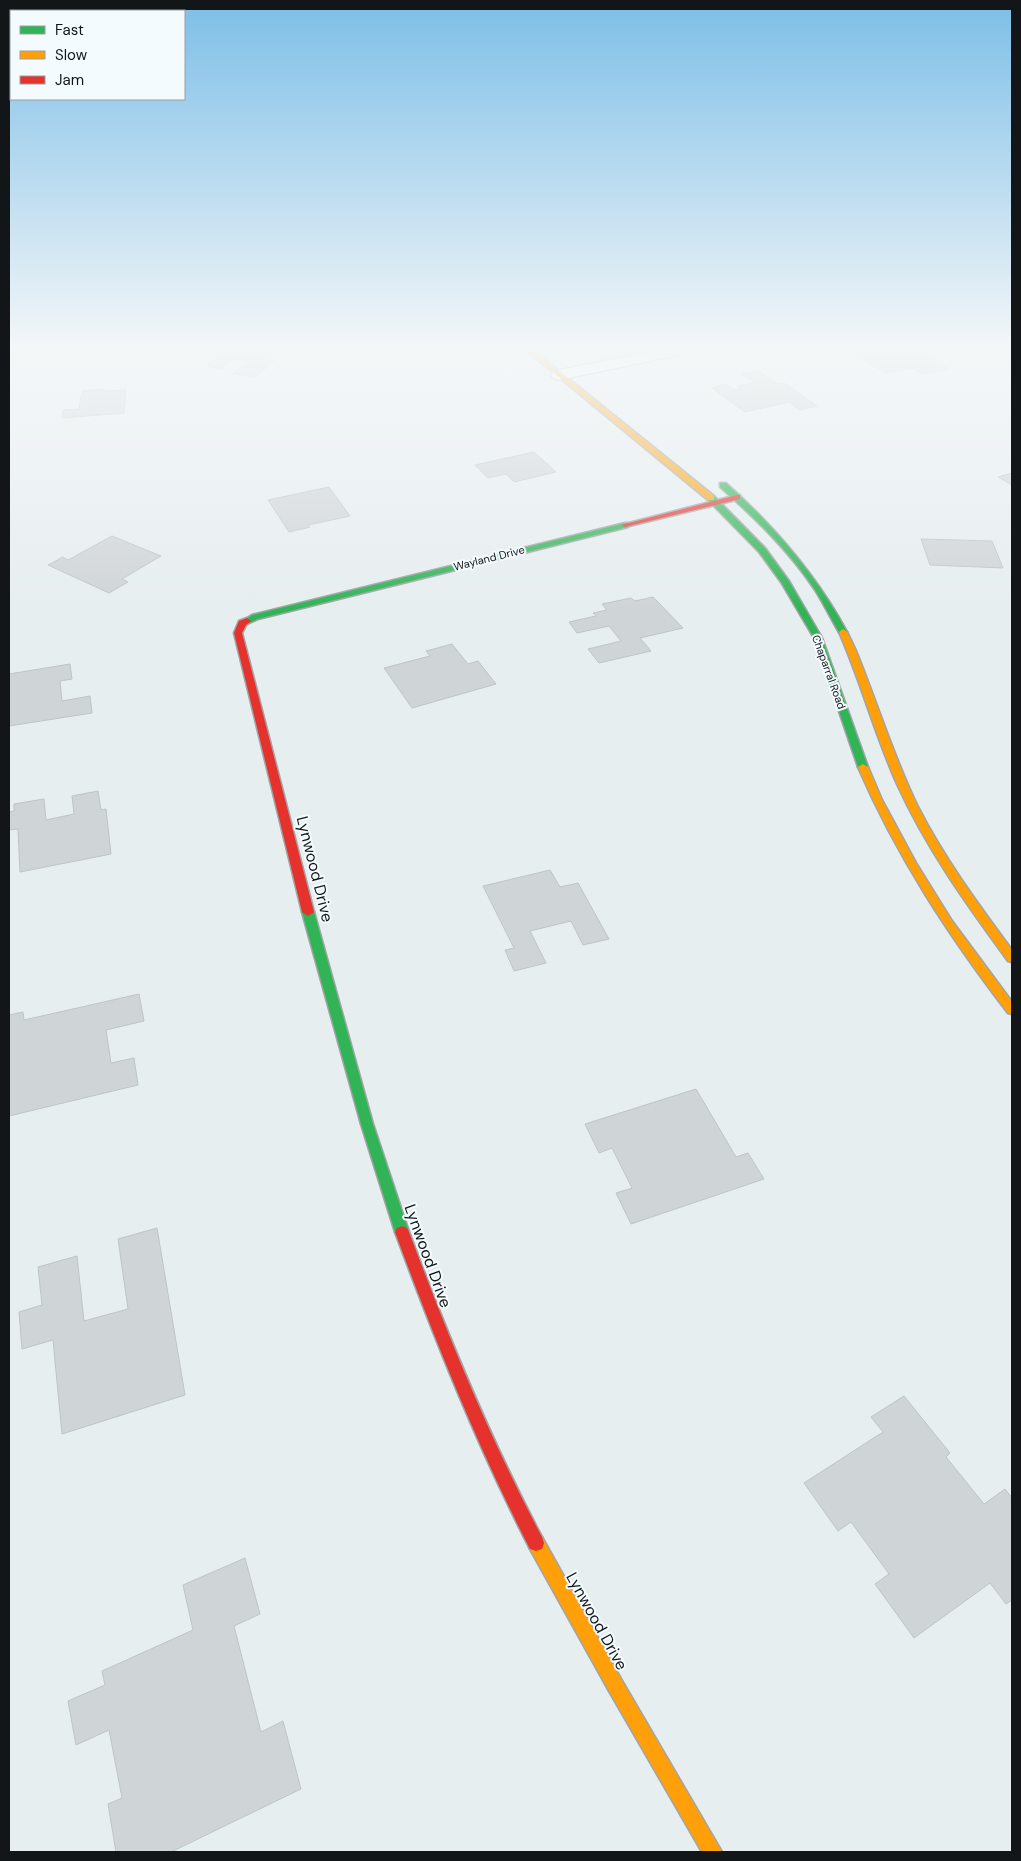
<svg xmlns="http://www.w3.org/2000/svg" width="1021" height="1861" font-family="'DM Sans',sans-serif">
  <rect width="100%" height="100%" fill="#e7eef0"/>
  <path fill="#cfd4d6" stroke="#bfc5c7" d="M220,350H274L265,351L263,353L272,354L266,359L274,361L255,377L233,374L249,361L233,359L222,369L206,366L225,351Z
    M893,350H917L949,369L923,374L913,368L885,373L856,355L865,353L871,356L895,351Z
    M758,371L778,384L784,383L817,406L800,410L789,402L745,412L712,388L726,384L734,390L740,389L737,386L754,383L742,374Z
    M104,389L103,391L126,390L124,413L62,418L63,410L79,409L82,391Z
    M534,452L556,472L514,482L506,474L488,478L475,465Z
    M1012,473V485L998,477Z
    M329,487L350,516L308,525L310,527L289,532L268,500Z
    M112,536L161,556L122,579L128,582L109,593L48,565L63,557L68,560Z
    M921,539L992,541L1003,568L930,565Z
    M653,597L683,628L640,638L651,651L599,663L588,649L621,641L609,626L577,633L569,622L596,616L593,613L607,610L602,604L631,598L635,601Z
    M452,644L468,664L478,661L496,684L412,708L384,668L430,656L426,651Z
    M70,664L72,679L60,681L62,701L90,696L92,713L9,726V674Z
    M98,791L101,810L106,809L111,854L20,872L18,829L9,830V812L14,811V804L44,799L46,820L74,814L72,796Z
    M550,870L560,887L578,883L609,939L583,945L571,921L530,931L546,963L514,971L505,950L514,948L483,886Z
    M139,994L144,1021L106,1030L111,1063L134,1058L138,1085L9,1116V1015L23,1012L24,1020Z
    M696,1089L736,1157L748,1153L764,1179L631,1224L616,1193L632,1188L612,1148L599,1153L585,1124Z
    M157,1228L185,1395L62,1434L53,1340L22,1349L19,1312L42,1305L38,1267L77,1256L84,1321L128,1309L118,1239Z
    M904,1396L950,1453L946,1457L984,1504L1005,1489L1012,1498V1600L1006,1604L990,1583L914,1638L875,1584L889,1574L851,1522L838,1531L804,1483L883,1432L871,1417Z
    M245,1558L260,1614L234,1626L261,1732L283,1721L301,1789L171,1852H116L108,1804L122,1798L109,1730L76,1745L68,1701L105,1685L102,1671L193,1630L183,1585Z"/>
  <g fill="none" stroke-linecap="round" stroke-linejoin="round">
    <g stroke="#a0a5a6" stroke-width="2">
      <path id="street" d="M657,350H687L684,353L679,355L559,380L553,378L551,375L553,372L559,370Z"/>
    </g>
    <g stroke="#a0a5a6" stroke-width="3">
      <path id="fast" d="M720,483H726C775,527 816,574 847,632L846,634H840C831,619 824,604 815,590C789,551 755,518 720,487Z
        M708,496H714L765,548L789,581L822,638L868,767L866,769H860L858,767L814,638L781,582L759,552L708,500Z
        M625,523H628V527L258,619L247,624L243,621L252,615Z
        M308,908L314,912L373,1124L409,1232L407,1236L402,1238L397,1236L395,1232L361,1124L302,912Z"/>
    </g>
    <g stroke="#a0a5a6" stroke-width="3">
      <path id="slow" d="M526,350H533L714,496V500H708Z
        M843,629L847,632L856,651C877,702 893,756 918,807C944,858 978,904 1012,950V962L1008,961C967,905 926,848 897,784C875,735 861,682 839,632Z
        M863,764L868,767L882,800L916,863L952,921L1012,1002V1014L1008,1013C949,936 897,857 858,767Z
        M536,1535L542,1537L621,1679L722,1852H702L609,1691L530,1549L528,1543L530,1537Z"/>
    </g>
    <g stroke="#a0a5a6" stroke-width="3">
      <path id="jam" d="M737,495H740V499L625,527L621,525Z
        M247,618L251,621L246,625L242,633L314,912L308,916L302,912L234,633L239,621Z
        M402,1226L407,1228L409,1232C448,1336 490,1439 542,1537L544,1543L542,1549L536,1551L530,1549C477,1446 435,1340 395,1232L397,1228Z"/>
    </g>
    <use href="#street" fill="#fbfcfd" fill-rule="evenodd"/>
    <use href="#fast" fill="#30b455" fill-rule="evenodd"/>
    <use href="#slow" fill="#ff9f0a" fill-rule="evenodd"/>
    <use href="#jam" fill="#e5322d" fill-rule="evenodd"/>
  </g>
  <linearGradient id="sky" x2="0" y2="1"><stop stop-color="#7dbee7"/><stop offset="0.57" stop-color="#f4f7f8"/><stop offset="1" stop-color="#f4f7f8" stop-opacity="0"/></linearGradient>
  <rect width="1021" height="610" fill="url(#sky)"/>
  <g text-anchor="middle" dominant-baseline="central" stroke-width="4" stroke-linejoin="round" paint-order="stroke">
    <g font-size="11" fill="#121618" stroke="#f4fbfe">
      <text transform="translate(489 558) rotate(-14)">Wayland Drive</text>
      <text transform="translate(829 672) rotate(70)">Chaparral Road</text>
    </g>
    <g font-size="16" fill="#121618" stroke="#f4fbfe">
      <text transform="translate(315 869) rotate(76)">Lynwood Drive</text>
      <text transform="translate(428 1256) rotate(70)">Lynwood Drive</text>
      <text transform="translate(597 1621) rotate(61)">Lynwood Drive</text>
    </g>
  </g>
  <rect width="1021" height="1861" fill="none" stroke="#121618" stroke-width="20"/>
  <rect x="10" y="10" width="175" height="90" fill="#f4fbfe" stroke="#9a9fa2"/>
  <rect x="20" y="26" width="25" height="8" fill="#30b455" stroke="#9a9fa2"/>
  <text x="55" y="35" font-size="15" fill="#121618">Fast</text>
  <rect x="20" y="51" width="25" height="8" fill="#ff9f0a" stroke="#9a9fa2"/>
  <text x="55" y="60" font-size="15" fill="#121618">Slow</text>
  <rect x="20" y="76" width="25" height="8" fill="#e5322d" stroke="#9a9fa2"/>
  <text x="55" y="85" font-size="15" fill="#121618">Jam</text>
</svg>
